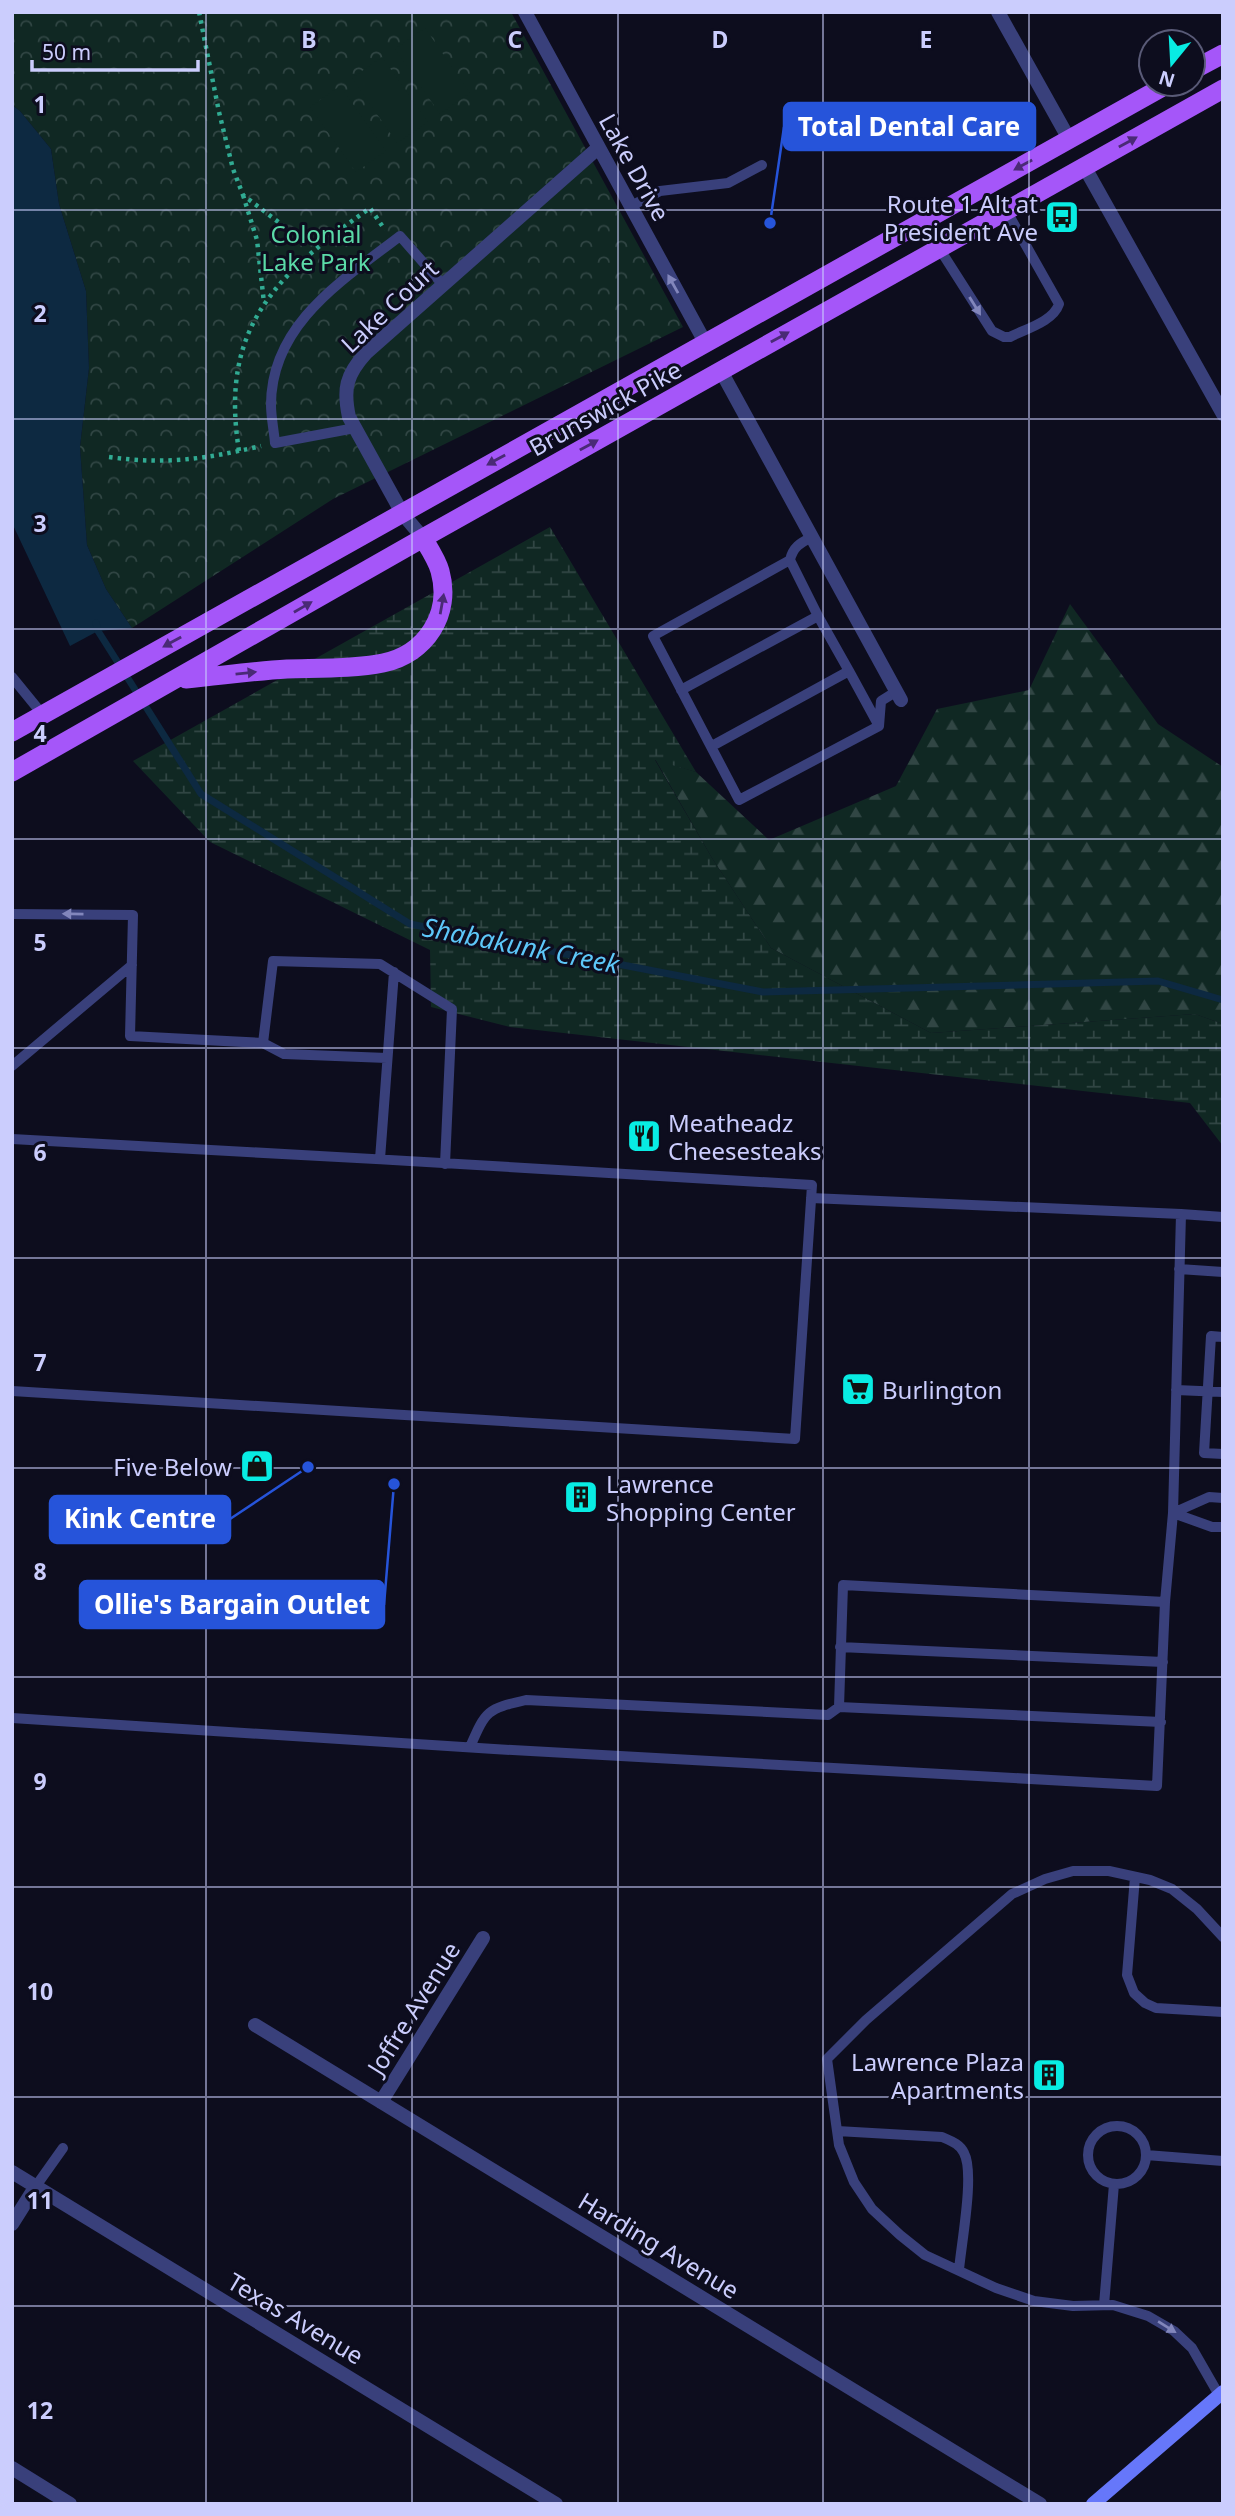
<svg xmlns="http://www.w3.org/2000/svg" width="1235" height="2516" font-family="'Noto Sans',sans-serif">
  <defs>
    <pattern id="forest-firs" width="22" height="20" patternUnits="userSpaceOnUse" patternTransform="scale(1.75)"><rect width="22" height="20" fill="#102823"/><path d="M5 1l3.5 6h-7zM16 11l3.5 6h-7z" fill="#314644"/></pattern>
    <pattern id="wetland-marsh" width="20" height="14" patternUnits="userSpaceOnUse" patternTransform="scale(1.75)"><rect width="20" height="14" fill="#102823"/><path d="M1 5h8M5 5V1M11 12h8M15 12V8" fill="none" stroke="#314644"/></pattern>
    <pattern id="park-crowns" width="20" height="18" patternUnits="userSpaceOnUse" patternTransform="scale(1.75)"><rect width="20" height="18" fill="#102823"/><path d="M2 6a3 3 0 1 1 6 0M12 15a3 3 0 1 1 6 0" fill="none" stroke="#314644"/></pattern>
  </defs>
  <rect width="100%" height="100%" fill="#0d0d1e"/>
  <path fill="url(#forest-firs)" d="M1070,604L1158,724L1223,767V1024L1195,1014L931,1033L771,948L712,858L655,759L696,772L769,840L896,786L937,709L1029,690Z"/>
  <path fill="url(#wetland-marsh)" d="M550,527L696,772L655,760L712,858L771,948L931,1033L1195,1014L1223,1024V1146L1190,1103L510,1027L431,1007L430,950L210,842L133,761Z"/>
  <path fill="url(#park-crowns)" d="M12,12H511L683,327L333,499L132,628L106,589L87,545L80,447L89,368L86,291L59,204L51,149L20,111L12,105Z"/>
  <path fill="#102823" d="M425,28L470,93L440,114L395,49Z
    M382,57L428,122L397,143L352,78Z
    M340,86L386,151L356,172L310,107Z"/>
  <path fill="#0d2941" d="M12,105L20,111L51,149L59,204L86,291L89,368L80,447L87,545L106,589L132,628L98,631L70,646L12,523Z"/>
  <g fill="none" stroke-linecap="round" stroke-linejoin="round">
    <path stroke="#0d2941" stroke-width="7" d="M96,623L98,631L201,794L410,924L763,992L1158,981L1223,1000"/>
    <path stroke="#31ab93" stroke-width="4.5" stroke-dasharray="3.5 5" stroke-linecap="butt" d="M199,12L219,112L233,169L243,195L294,234L318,246
      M243,195L257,240L264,303
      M239,451C219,327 276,275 370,208L385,230
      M109,457C166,465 205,459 261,446"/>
    <path stroke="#39407b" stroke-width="10" d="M631,206L660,191L728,183L762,165
      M939,248L992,331L1004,337H1010C1025,329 1053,322 1059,304L1006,210
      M355,428L275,443C274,431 271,417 271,405C271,324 343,280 400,236L443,285
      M812,537C800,543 793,547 790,560L653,636L739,800L879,726L881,701L897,691
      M790,560L818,616
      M849,671L879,726
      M12,677L43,715
      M681,690L818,616L849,671L712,746
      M12,914L133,915L130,1036L263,1043L273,961L380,964L452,1009L445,1164
      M263,1043L284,1054L387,1058
      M12,1066L132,965
      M12,1139C279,1152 545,1170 812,1185L795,1439L12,1391
      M380,1159L394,972
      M1181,1214L1223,1217
      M1179,1269L1223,1272
      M1223,1337L1211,1336L1204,1453L1223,1454
      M1176,1390L1223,1392
      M1173,1513L1209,1497L1223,1498
      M1173,1513L1212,1527H1223
      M840,1647L1163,1662
      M839,1707L843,1585L1165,1602
      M12,1718L494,1749L1157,1786L1165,1602L1173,1513L1181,1214L811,1198
      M470,1747C486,1710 487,1709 526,1700L828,1715L839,1707L1161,1722
      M1135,1877L1127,1975L1134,1993L1145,2003L1156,2008L1223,2012
      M1088 2155a29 29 0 1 1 58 0a29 29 0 1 1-58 0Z
      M837,2131L942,2137C951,2141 960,2144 964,2153C975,2173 961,2245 959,2270
      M1146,2155L1223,2161
      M36,2186L63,2148
      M1104,2305L1114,2184
      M1219,2395L1192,2348L1174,2331L1148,2316L1113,2305L1073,2306L1034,2301L996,2288L925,2255L900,2235L872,2209L854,2182L839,2145L827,2059L866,2020L1012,1894L1045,1879L1073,1871H1109L1150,1880L1172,1889L1197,1909L1223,1937"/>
    <path stroke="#39407b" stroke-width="14" d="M525,12L706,344
      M998,12L1069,139
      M1084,166L1223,414
      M721,371L901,700
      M423,538L402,513L349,417C343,389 346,375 366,353L598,148
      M255,2025L1040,2504
      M381,2102L483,1938
      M12,2172L556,2504
      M12,2224L36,2186
      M12,2468L70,2504"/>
    <path stroke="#6677fa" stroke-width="14" d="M1093,2504L1223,2392"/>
    <path stroke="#a556f9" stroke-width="19" d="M1193,70L1223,54
      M186,679C219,676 253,671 287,669C316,668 355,669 383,663C426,654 452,614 440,571C437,560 429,548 423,538
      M12,732L1168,84
      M12,772L423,538L1223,89"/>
  </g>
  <defs><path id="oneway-solid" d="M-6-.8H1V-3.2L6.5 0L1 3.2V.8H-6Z" transform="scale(1.75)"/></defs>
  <g fill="#4a2a76">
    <use href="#oneway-solid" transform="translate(1128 142) rotate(-29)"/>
    <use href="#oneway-solid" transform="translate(1023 165) rotate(151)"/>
    <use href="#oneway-solid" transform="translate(780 337) rotate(-29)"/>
    <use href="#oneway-solid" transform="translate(589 445) rotate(-29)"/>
    <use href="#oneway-solid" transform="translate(496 460) rotate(151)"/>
    <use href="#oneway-solid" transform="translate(442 604) rotate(-80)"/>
    <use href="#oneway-solid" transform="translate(303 607) rotate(-30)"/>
    <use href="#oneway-solid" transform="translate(172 642) rotate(151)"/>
    <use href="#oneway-solid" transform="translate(246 673) rotate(-6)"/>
  </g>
  <g fill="#8286bc">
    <use href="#oneway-solid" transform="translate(673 284) rotate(-119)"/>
    <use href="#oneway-solid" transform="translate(975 306) rotate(58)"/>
    <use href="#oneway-solid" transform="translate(73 914) rotate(-179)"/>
    <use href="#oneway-solid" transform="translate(1167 2327) rotate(32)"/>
  </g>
  <path fill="none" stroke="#cbcdfd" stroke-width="2" stroke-opacity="0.55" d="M206,12V2504M412,12V2504M618,12V2504M823,12V2504M1029,12V2504M12,210H1223M12,419H1223M12,629H1223M12,839H1223M12,1048H1223M12,1258H1223M12,1468H1223M12,1677H1223M12,1887H1223M12,2097H1223M12,2306H1223"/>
  <defs>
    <g id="bus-square" transform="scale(1.75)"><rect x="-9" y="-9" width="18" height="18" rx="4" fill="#08ece3" stroke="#0d0d1e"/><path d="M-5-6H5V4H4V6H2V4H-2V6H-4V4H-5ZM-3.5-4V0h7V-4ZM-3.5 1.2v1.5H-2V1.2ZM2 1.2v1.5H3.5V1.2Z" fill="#111"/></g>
    <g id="restaurant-square" transform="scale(1.75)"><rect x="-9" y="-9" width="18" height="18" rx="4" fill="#08ece3" stroke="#0d0d1e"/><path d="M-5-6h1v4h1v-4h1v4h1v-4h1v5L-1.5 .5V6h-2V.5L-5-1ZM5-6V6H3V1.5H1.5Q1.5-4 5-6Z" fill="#111"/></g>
    <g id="supermarket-square" transform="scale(1.75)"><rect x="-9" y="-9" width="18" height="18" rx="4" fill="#08ece3" stroke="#0d0d1e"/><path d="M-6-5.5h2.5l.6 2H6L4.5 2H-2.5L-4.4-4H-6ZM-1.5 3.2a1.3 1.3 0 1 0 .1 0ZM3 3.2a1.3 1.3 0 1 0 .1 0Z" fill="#111"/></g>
    <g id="shop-square" transform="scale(1.75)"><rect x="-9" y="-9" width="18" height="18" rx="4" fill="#08ece3" stroke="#0d0d1e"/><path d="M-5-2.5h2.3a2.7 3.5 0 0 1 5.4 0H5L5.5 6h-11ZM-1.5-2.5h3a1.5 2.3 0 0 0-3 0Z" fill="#111"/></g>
    <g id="building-square" transform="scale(1.75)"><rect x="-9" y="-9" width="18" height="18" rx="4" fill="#08ece3" stroke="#0d0d1e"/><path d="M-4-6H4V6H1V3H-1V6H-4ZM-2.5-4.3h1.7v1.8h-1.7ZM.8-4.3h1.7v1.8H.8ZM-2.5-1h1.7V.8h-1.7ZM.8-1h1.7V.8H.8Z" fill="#111"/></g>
  </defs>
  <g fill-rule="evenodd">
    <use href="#bus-square" x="1062" y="217"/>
    <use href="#restaurant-square" x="644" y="1136"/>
    <use href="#supermarket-square" x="858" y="1389"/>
    <use href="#shop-square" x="257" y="1466"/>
    <use href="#building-square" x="581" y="1497"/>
    <use href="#building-square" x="1049" y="2075"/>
  </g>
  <g text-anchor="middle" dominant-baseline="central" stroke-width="6" stroke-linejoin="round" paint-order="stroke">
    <g font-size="24" fill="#cbcdfd" stroke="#0d0d1e">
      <text transform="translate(635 167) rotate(61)">Lake Drive</text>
      <text transform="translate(389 306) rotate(-43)">Lake Court</text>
      <text transform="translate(605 408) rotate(-29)">Brunswick Pike</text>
      <text transform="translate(413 2008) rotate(-58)">Joffre Avenue</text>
      <text transform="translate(659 2245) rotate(31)">Harding Avenue</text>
      <text transform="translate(296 2318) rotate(31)">Texas Avenue</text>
    </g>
    <g font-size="24" fill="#cbcdfd" stroke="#0d0d1e" text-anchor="end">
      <text x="1038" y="203">Route 1 Alt at<tspan x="1038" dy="28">President Ave</tspan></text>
      <text x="668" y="1122" text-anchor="start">Meatheadz<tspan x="668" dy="28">Cheesesteaks</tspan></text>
      <text x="882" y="1389" text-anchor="start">Burlington</text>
      <text x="232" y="1466">Five Below</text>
      <text x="606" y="1483" text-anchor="start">Lawrence<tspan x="606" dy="28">Shopping Center</tspan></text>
      <text x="1024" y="2061">Lawrence Plaza<tspan x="1024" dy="28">Apartments</tspan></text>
    </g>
    <g font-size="24" fill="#5bdaa8" stroke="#0d0d1e">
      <text x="316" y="233">Colonial<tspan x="316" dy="28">Lake Park</tspan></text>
    </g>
    <g font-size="26" font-style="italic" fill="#5dc7f9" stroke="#0d0d1e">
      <text transform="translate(521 945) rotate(11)">Shabakunk Creek</text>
    </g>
  </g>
  <g font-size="23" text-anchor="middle" font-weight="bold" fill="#cbcdfd" stroke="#0d0d1e" stroke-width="6" stroke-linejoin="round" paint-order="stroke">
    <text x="309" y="48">B</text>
    <text x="515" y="48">C</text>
    <text x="720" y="48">D</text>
    <text x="926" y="48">E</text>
    <text x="40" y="113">1</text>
    <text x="40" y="322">2</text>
    <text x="40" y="532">3</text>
    <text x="40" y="742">4</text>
    <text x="40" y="951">5</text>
    <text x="40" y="1161">6</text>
    <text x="40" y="1371">7</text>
    <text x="40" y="1580">8</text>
    <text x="40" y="1790">9</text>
    <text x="40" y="2000">10</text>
    <text x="40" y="2209">11</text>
    <text x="40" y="2419">12</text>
  </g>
  <path fill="none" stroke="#2654da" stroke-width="2.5" d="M770 223L784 127M308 1467L230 1519M394 1484L384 1605"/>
  <g fill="#2654da" stroke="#0d0d1e" stroke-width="2.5">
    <circle cx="770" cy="223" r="7"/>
    <circle cx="308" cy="1467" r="7"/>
    <circle cx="394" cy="1484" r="7"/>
  </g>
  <g fill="#2654da" stroke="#2654da" stroke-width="2.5">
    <rect x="784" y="103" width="251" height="47" rx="7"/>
    <rect x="50" y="1496" width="180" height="47" rx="7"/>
    <rect x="80" y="1581" width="304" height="47" rx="7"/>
  </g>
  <g font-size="26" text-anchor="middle" font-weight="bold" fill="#fff">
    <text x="909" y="136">Total Dental Care</text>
    <text x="140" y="1528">Kink Centre</text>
    <text x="232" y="1614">Ollie's Bargain Outlet</text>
  </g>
  <rect width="1235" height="2516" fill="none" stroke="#cbcdfd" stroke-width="28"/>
  <g transform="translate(1172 63) rotate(198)"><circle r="33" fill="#0d0d1e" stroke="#595a77" stroke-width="2"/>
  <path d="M0-5L12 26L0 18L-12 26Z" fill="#08ece3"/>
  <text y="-10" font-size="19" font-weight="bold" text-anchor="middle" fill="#cbcdfd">N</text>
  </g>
  <path d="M32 60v10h166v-10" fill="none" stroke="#cbcdfd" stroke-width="3.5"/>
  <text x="42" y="60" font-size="21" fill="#cbcdfd" stroke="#0d0d1e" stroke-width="5" paint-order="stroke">50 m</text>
</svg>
